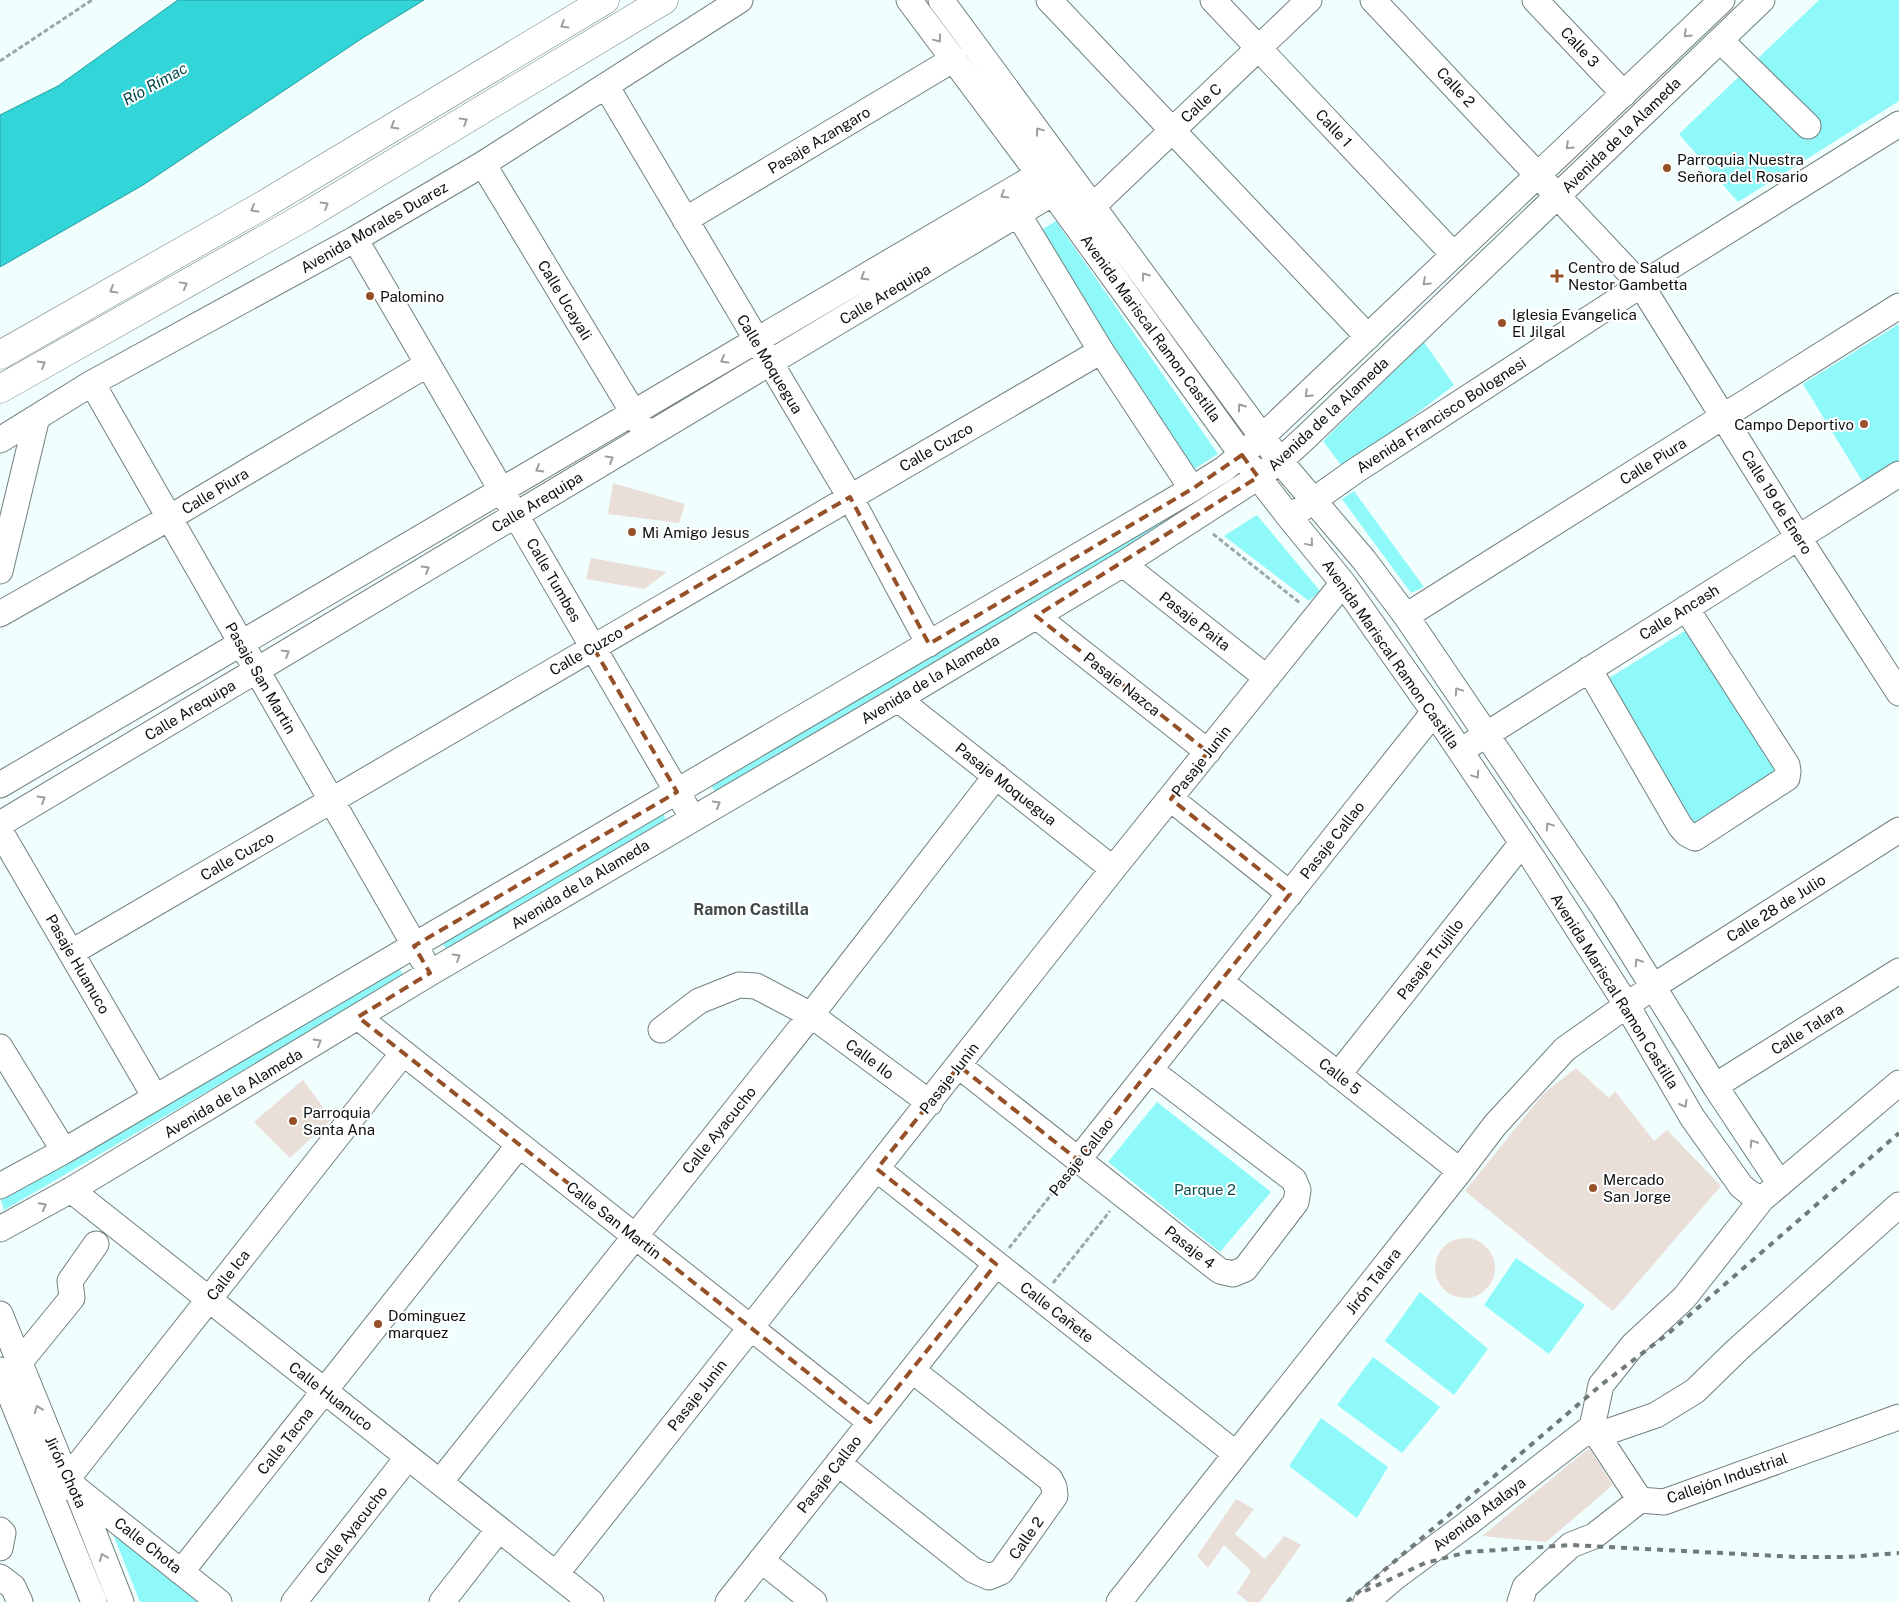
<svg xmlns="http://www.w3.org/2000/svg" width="1899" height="1602" font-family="'Public Sans',sans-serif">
  <rect width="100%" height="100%" fill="#f0fefe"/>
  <path fill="#8ff9fa" d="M1819,0H1899V101L1738,202L1679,134Z
    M1056,221L1218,454L1191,471L1041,230Z
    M1899,324V462L1864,484L1803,384Z
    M1424,342L1454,385L1344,469L1323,441Z
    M1354,491L1424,587L1411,593L1342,499Z
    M1185,495L1191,509L715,792L707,778Z
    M1257,515L1320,591L1309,601L1224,536Z
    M1688,629L1776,772L1694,823L1606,680Z
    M659,804L666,820L447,950L438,937Z
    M395,960L404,977L4,1210L1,1200Z
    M1157,1102L1271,1192L1220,1252L1108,1162Z
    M1516,1258L1585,1305L1549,1354L1484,1305Z
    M1420,1292L1488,1349L1454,1395L1385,1341Z
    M1373,1357L1440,1407L1402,1453L1337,1405Z
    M1321,1418L1388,1467L1357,1518L1289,1466Z
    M113,1534L202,1602H140Z"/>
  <path fill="#32d6d9" stroke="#269b9d" d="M178,0H424L364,37L143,185L0,267V115L58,86Z"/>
  <path fill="#eaded8" d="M613,483L685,504L679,523L608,514Z
    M591,558L667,572L644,589L586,579Z
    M1576,1068L1609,1098L1615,1091L1654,1141L1667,1130L1721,1186L1613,1311L1465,1191L1543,1094Z
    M303,1080L332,1119L290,1158L254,1122Z
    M1435 1268a30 30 0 1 1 60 0a30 30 0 1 1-60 0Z
    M1589,1448L1613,1485L1546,1542L1482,1536Z
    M1236,1499L1254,1509L1235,1534L1265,1559L1284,1536L1301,1545L1260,1602H1248L1237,1593L1251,1571L1224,1545L1208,1568L1197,1556Z"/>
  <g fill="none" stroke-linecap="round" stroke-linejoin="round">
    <g stroke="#727f7f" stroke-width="27">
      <path id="minor" d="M909,0L1039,174L1258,477L1290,518L1343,583L1434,712L1535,862L1626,1004L1692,1117L1741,1186L1751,1194L1762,1199
        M941,0L1280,461L1364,560L1406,616L1604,908L1715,1086L1780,1184
        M1049,0L1368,337
        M1213,0L1454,255
        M1373,0L1641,285L1798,537L1899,693
        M1535,0L1624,94
        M1720,40L1808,126
        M606,86L850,497L929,644
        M483,164L642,427
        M1093,206L1309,0
        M1018,214L1101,351L1192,489
        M685,220L954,59
        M355,239L686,807
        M92,383L423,960
        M0,440L92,383L355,239L483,164L740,0
        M1300,510L1355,471L1641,285L1899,124
        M1123,564L1267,678
        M0,571L37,417
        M0,614L169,518L428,364
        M1036,616L1208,752
        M1406,616L1899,306
        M1589,669L1680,826L1687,834L1695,838L1787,778L1788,771L1787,765L1686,608
        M898,699L1113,869
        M1473,743L1899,474
        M0,785L1053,166
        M1171,799L1290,894
        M0,824L1068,184
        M0,831L155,1097
        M72,952L1101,351
        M1220,981L1460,1171
        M358,1017L870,1422
        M661,1030L699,1001L739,985L756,986L811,1015L930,1103
        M0,1047L64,1151
        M959,1066L1220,1271L1233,1274L1245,1269L1296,1202L1298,1190L1294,1180L1150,1070
        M1338,1075L1522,843
        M1899,1083L1762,1199L1684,1298L1633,1345L1601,1385L1592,1427L1640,1500L1664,1502L1899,1417
        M1715,1086L1899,971
        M1078,1160L1434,712
        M877,1169L1236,1454
        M0,1186L64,1151L1192,489L1224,469L1262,437L1722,0
        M71,1190L591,1602
        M0,1229L71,1190L430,973L898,699L1123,564L1258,477L1280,461L1307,436L1762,0
        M0,1314L67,1479L76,1488L121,1602
        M19,1363L72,1298L70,1281L96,1244
        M0,1370L94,1602
        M1598,1435L1656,1415L1695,1391L1737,1350L1899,1205
        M838,1463L973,1570L989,1577L1001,1572L1055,1496L1054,1487L1050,1479L912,1370
        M440,1482L811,1015L996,776
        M78,1490L219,1602
        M53,1497L403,1053
        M0,1530L3,1533L0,1548
        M761,1560L814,1602
        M181,1572L519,1145
        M556,1574L1113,869L1343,583
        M0,1577L13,1587L20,1602
        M294,1602L408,1457
        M442,1602L499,1529
        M728,1602L996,1264
        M1119,1602L1460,1171L1495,1125L1565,1049L1654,986L1899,830
        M1366,1602L1394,1578L1467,1524L1592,1427
        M1520,1602L1525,1587L1571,1545L1594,1536L1640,1500"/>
    </g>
    <g stroke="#727f7f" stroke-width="29">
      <path id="highway" d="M0,355L265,204L605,0
        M0,389L306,216L664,0"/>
    </g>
    <path stroke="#9ca7a7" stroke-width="3" stroke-dasharray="5 2.5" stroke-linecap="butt" d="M0,61L92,0
      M1213,534L1300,603
      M1009,1248L1066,1176
      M1053,1283L1110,1211"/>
    <use href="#minor" stroke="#fff" stroke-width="25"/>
    <use href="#highway" stroke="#fff" stroke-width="28"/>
    <path stroke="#717a7a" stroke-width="4" stroke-dasharray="6 6" stroke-linecap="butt" d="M1365,1591L1425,1563L1468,1552L1571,1545L1796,1557H1847L1899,1553
      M1347,1602L1601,1385L1670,1332L1899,1133"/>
  </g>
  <defs><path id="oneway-chevron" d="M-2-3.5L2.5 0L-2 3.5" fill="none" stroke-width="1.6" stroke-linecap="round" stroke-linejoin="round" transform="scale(1.25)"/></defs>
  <g stroke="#9d9f9f">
    <use href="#oneway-chevron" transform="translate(564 25) rotate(149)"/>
    <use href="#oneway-chevron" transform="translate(1687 34) rotate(136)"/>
    <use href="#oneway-chevron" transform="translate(938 39) rotate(53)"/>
    <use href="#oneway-chevron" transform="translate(464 121) rotate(-31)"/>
    <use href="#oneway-chevron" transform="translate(394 126) rotate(149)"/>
    <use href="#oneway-chevron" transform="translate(1039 131) rotate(-127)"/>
    <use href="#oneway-chevron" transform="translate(1569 146) rotate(137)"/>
    <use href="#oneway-chevron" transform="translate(1004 195) rotate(149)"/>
    <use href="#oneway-chevron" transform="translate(325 205) rotate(-31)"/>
    <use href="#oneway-chevron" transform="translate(254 209) rotate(150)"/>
    <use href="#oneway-chevron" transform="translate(1145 276) rotate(-126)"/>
    <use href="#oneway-chevron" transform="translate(864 277) rotate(149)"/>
    <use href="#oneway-chevron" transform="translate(1426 282) rotate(137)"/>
    <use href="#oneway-chevron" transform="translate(184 285) rotate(-29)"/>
    <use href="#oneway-chevron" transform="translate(113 290) rotate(150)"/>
    <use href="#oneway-chevron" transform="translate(724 360) rotate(150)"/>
    <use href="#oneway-chevron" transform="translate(42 364) rotate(-30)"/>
    <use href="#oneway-chevron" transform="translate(1308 394) rotate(136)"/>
    <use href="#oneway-chevron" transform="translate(1241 407) rotate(-126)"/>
    <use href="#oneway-chevron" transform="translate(610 459) rotate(-31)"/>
    <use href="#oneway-chevron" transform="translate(539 469) rotate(150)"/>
    <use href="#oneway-chevron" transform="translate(1310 543) rotate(50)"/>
    <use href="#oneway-chevron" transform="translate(426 569) rotate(-31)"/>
    <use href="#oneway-chevron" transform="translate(286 653) rotate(-31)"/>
    <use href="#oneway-chevron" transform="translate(1458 691) rotate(-124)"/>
    <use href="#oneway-chevron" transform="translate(1476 775) rotate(56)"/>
    <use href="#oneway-chevron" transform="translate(42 799) rotate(-31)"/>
    <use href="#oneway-chevron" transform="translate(717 804) rotate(-30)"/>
    <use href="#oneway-chevron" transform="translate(1549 826) rotate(-124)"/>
    <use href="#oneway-chevron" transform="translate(457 957) rotate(-31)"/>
    <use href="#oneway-chevron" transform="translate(1638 962) rotate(-123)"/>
    <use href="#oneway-chevron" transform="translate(318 1042) rotate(-31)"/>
    <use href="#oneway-chevron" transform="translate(1684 1104) rotate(60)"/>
    <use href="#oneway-chevron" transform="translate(1753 1143) rotate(-123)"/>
    <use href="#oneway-chevron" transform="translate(43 1206) rotate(-28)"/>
    <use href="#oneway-chevron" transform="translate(38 1409) rotate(-112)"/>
    <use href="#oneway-chevron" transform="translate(103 1557) rotate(-112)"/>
  </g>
  <path fill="none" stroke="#965028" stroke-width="4" stroke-dasharray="10 6" stroke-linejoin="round" d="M1242,455L1258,477L1036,616L1208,752L1171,799L1290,894L1078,1160L959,1066L877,1169L996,1264L870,1422L358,1017L430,973L414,946L677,792L593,647L850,497L929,644L1192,489Z"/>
  <g fill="#965028" stroke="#fff" stroke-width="2">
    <circle cx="1667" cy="168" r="5"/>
    <path d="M1554.5 268.5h5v5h5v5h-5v5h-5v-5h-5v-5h5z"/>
    <circle cx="370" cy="296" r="5"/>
    <circle cx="1502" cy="323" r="5"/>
    <circle cx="1864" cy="424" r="5"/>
    <circle cx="632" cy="532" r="5"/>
    <circle cx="293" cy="1121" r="5"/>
    <circle cx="1593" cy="1188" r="5"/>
    <circle cx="378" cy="1324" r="5"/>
  </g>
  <g text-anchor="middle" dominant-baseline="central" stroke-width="4" stroke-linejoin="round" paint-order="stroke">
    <g font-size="15" fill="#0b1010" stroke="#fff">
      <text transform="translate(1580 47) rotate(47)">Calle 3</text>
      <text transform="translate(1456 87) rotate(47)">Calle 2</text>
      <text transform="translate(1201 103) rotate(-43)">Calle C</text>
      <text transform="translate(1334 128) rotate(47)">Calle 1</text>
      <text transform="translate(1621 135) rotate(-44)">Avenida de la Alameda</text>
      <text transform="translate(819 140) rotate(-31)">Pasaje Azangaro</text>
      <text transform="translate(374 227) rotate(-30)">Avenida Morales Duarez</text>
      <text transform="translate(885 294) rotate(-31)">Calle Arequipa</text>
      <text transform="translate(565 300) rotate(59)">Calle Ucayali</text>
      <text transform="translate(1151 328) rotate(54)">Avenida Mariscal Ramon Castilla</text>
      <text transform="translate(770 364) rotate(59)">Calle Moquegua</text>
      <text transform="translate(1328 414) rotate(-43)">Avenida de la Alameda</text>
      <text transform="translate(1441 415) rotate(-33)">Avenida Francisco Bolognesi</text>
      <text transform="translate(936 447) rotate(-30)">Calle Cuzco</text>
      <text transform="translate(1653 461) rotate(-32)">Calle Piura</text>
      <text transform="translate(215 491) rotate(-31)">Calle Piura</text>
      <text transform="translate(537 502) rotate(-31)">Calle Arequipa</text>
      <text transform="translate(1777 502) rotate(58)">Calle 19 de Enero</text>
      <text transform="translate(554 580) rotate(60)">Calle Tumbes</text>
      <text transform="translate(1679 612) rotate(-32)">Calle Ancash</text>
      <text transform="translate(1195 621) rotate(38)">Pasaje Paita</text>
      <text transform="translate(586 651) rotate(-30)">Calle Cuzco</text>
      <text transform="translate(1391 654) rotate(55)">Avenida Mariscal Ramon Castilla</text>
      <text transform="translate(261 678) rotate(60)">Pasaje San Martin</text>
      <text transform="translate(930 679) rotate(-31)">Avenida de la Alameda</text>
      <text transform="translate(1122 684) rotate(38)">Pasaje Nazca</text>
      <text transform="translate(190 710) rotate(-31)">Calle Arequipa</text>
      <text transform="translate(1201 761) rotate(-52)">Pasaje Junin</text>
      <text transform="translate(1006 784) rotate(38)">Pasaje Moquegua</text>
      <text transform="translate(1332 840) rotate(-52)">Pasaje Callao</text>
      <text transform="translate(237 856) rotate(-30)">Calle Cuzco</text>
      <text transform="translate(580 884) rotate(-31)">Avenida de la Alameda</text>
      <text transform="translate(1776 908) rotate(-32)">Calle 28 de Julio</text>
      <text transform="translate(1430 959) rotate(-52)">Pasaje Trujillo</text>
      <text transform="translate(78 964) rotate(60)">Pasaje Huanuco</text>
      <text transform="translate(1615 991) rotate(58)">Avenida Mariscal Ramon Castilla</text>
      <text transform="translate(1807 1029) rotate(-32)">Calle Talara</text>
      <text transform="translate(870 1059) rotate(37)">Calle Ilo</text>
      <text transform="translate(1340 1076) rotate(38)">Calle 5</text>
      <text transform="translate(949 1078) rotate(-52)">Pasaje Junin</text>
      <text transform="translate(233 1093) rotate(-31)">Avenida de la Alameda</text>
      <text transform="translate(719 1130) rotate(-51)">Calle Ayacucho</text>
      <text transform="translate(1081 1157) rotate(-52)">Pasaje Callao</text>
      <text transform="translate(614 1220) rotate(38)">Calle San Martin</text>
      <text transform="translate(1190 1247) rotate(38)">Pasaje 4</text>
      <text transform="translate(228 1275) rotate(-52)">Calle Ica</text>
      <text transform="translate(1373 1281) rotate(-52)">Jirón Talara</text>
      <text transform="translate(1057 1312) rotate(38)">Calle Cañete</text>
      <text transform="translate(697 1395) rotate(-52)">Pasaje Junin</text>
      <text transform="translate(331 1396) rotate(38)">Calle Huanuco</text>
      <text transform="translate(285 1441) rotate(-52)">Calle Tacna</text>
      <text transform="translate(66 1472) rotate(65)">Jirón Chota</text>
      <text transform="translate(829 1474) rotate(-52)">Pasaje Callao</text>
      <text transform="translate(1727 1478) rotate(-19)">Callejón Industrial</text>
      <text transform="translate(1479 1514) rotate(-37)">Avenida Atalaya</text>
      <text transform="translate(351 1530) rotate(-52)">Calle Ayacucho</text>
      <text transform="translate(1026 1538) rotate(-55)">Calle 2</text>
      <text transform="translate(148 1545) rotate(38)">Calle Chota</text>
    </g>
    <g font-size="15" fill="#0b1010" stroke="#fff" text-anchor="start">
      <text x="1677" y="159">Parroquia Nuestra<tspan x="1677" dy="17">Señora del Rosario</tspan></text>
      <text x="1568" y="267">Centro de Salud<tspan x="1568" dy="17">Nestor Gambetta</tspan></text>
      <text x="380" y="296">Palomino</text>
      <text x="1512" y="314">Iglesia Evangelica<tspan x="1512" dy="17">El Jilgal</tspan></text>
      <text x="1854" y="424" text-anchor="end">Campo Deportivo</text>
      <text x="642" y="532">Mi Amigo Jesus</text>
      <text x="303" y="1112">Parroquia<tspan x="303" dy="17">Santa Ana</tspan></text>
      <text x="1603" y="1179">Mercado<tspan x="1603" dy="17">San Jorge</tspan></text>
      <text x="388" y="1315">Dominguez<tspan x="388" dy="17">marquez</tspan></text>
    </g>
    <g font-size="15" fill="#094f50" stroke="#fff">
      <text x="1205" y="1189">Parque 2</text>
    </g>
    <g font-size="16" font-style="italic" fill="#004849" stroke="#fff">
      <text transform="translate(155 84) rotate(-29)">Río Rímac</text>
    </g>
    <g font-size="16" font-weight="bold" fill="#3e4a4a" stroke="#fff">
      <text x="751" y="909">Ramon Castilla</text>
    </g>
  </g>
</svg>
